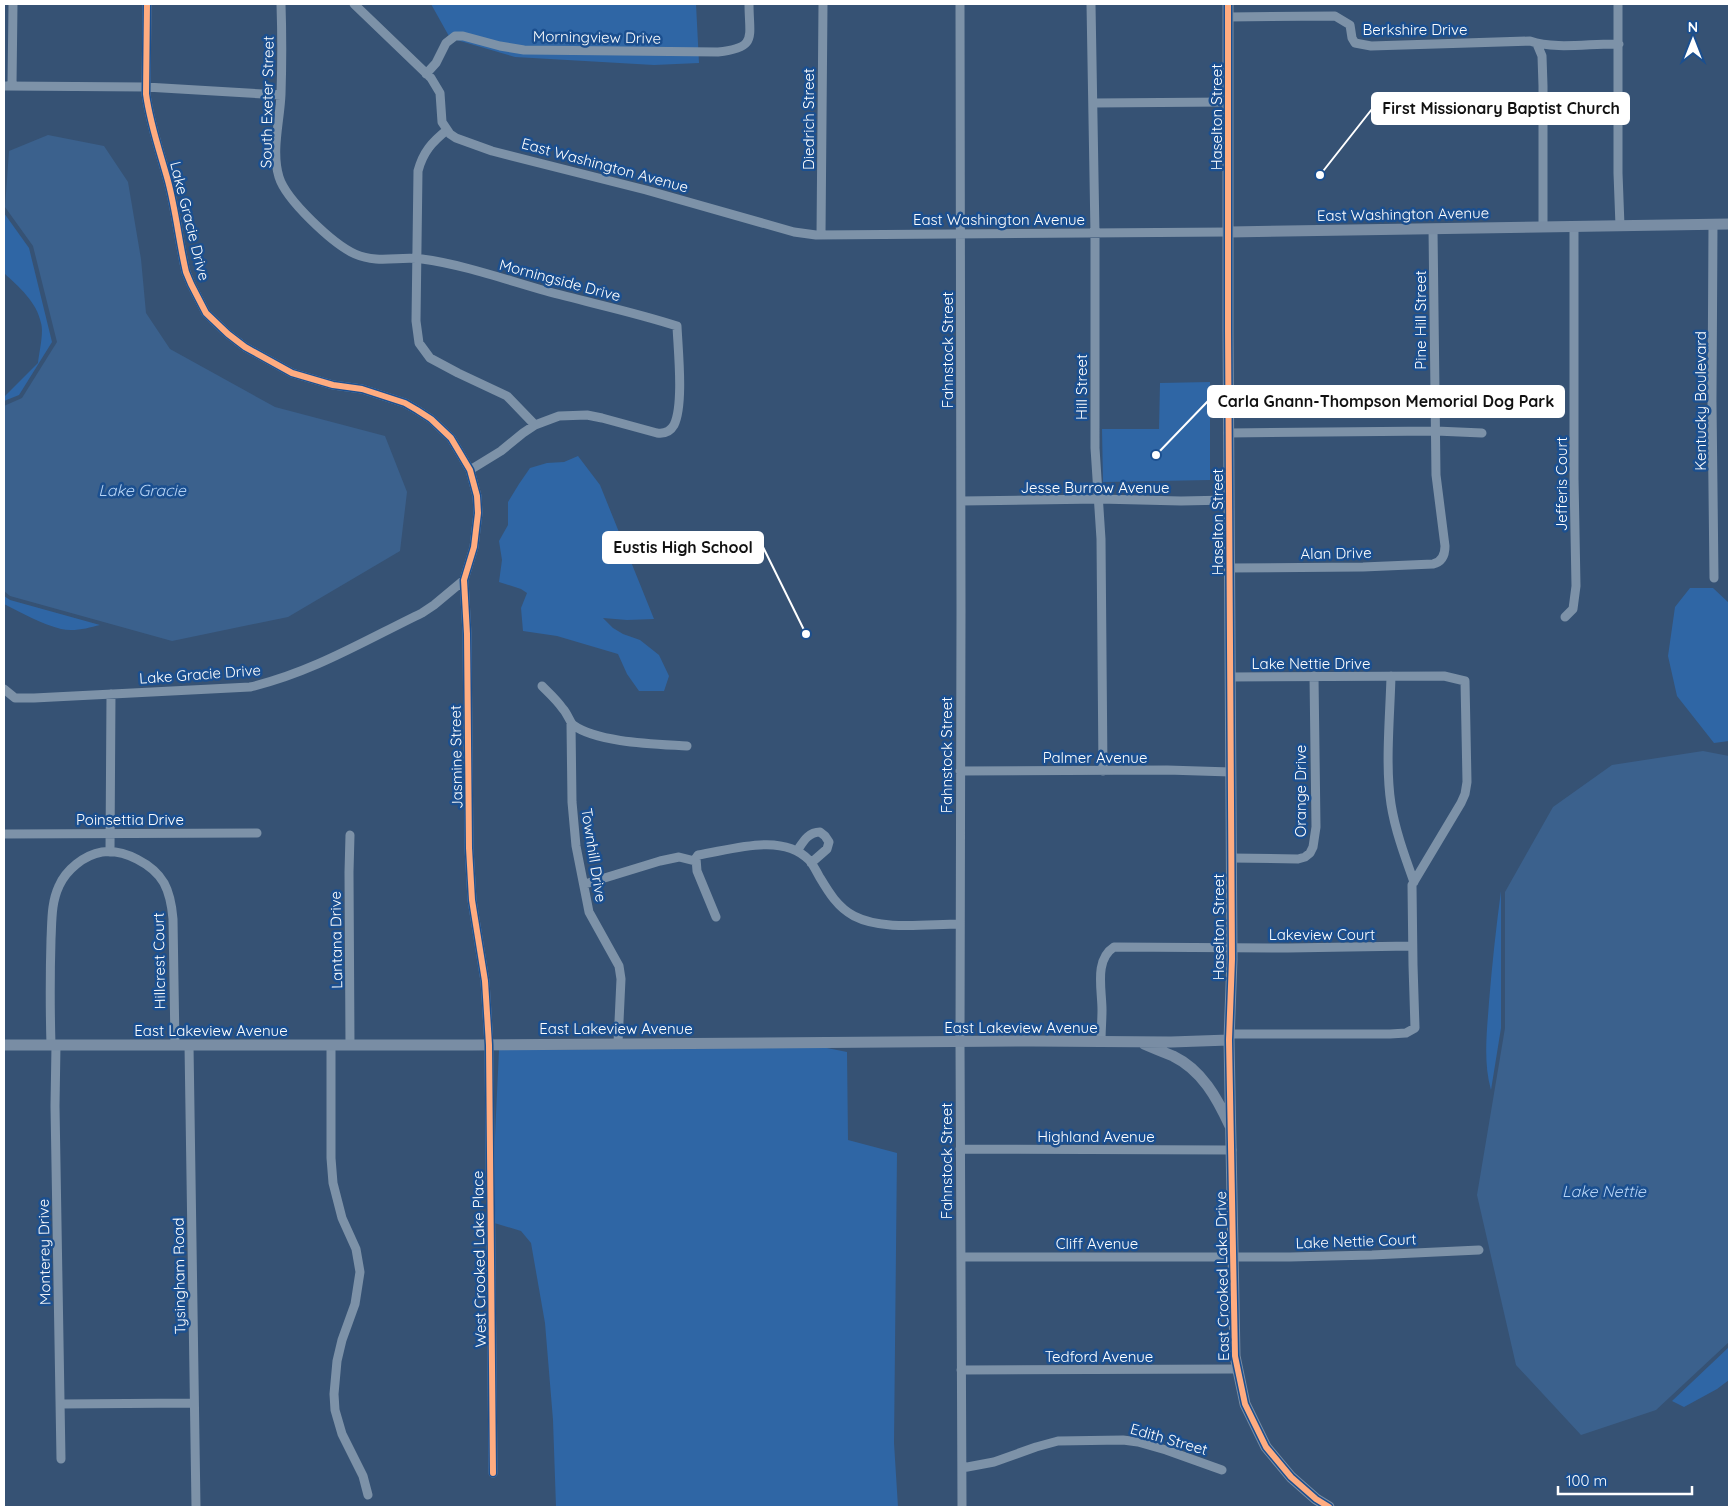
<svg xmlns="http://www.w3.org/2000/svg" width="1733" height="1511" font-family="Quicksand,sans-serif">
  <rect width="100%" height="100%" fill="#365274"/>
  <path fill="#2f66a5" d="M431,4H696L699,63L654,65L515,57L450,38Z
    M4,213L29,248L52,342L19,395L4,401V397L38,363C39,352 44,333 41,323C37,302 19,287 4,273Z
    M1210,382V480L1103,482L1102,429H1159L1160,383Z
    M578,456L600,485L654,619L627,620L603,618L613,628L623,634L640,640L659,655L669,676L664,691H639L627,674L618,654L557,636L523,631L521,608L527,593L521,589L499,582L502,560L499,541L508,525V502L519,484L530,468L547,463L564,462Z
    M1690,588H1713L1729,603V741L1714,743L1677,696L1668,656L1675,607Z
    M4,596L10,600L100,625C88,628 74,632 61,629C41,624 22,613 4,604Z
    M1501,891V1028L1491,1090C1483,1062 1487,1031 1489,1002C1492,965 1496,928 1501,891Z
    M822,1047L847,1052L848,1140L897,1153L894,1443L898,1507H556L553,1420L545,1323L531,1243L521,1231L491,1222L499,1050Z
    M1729,1347V1380L1717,1389L1684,1407L1672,1401Z"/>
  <path fill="#3b618d" d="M48,135L104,146L128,182L141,259L146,313L170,349L275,407L385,436L407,492L400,551L288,617L172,641L10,596L4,591V406L22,398L57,342L33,246L5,207L9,151Z
    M1703,751L1729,756V1342L1656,1410L1581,1435L1516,1365L1477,1195L1505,1028V892L1553,807L1612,765Z"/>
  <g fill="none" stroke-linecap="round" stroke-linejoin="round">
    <path stroke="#7d92a8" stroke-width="9" d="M147,4L146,94C150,124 160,152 168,181C176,211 179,242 186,272L191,284L206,313L228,334L245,347L292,373L333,385L362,389L405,403L417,410L431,419L451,438L470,470L477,496L478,513L474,547L464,580L467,634L469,848L472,900L485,981L489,1045L493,1473
      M281,4C282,34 282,64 281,94C280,121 271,151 279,177C286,200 333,244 355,254C378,264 399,256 422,259C461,264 507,280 546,291C590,303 634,312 677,326C678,350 684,405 674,425C670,432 664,434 657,433L602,418L587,415L559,416L535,425L523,433L501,451L470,470
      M354,4L431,78L440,93L442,122L450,134L456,138L492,151L646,190L794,232L816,235L1229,232
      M960,4L961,611L960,1042L962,1507
      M1091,4L1095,234V448L1101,539L1103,771
      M1618,4V173L1620,226
      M1228,17L1335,16L1350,25L1352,38L1355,43L1371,46L1530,41C1556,50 1591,43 1619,44
      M1537,44L1542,56L1543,86V227
      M426,74L436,63L446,43L455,36H463L500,46L524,50L718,52C758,48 749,37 749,4
      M12,85L13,4
      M4,86L146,87L281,95
      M1093,103L1228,102
      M447,130C432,142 423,152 418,171L416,321L419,343L430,358L458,373L507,396L535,425
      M1713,224L1712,402L1714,578
      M821,235L823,4
      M1228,433L1436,431L1482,433
      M961,501L1099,499L1181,501L1229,500
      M1229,568L1363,567L1433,564C1442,562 1445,555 1445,546L1436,475L1433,229
      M1565,617L1573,609L1576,586L1574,478V227
      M1391,676C1390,717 1385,765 1391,804C1395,830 1405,857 1414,882
      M542,686C549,693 557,700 563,709C567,713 570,722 573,725C598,743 656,744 687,746
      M4,689L15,698H34L250,687C311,673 366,640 422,613L434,605L464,580
      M571,724L572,802L576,846L589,912L619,966L621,979L618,1043
      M960,771L1167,770L1231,772
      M4,834L257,833
      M797,851C803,842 808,832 820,832L825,836L829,842L827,849L811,863
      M110,852L111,694
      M1231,858L1298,859L1305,857L1310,853L1313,847L1316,827L1314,676
      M585,884L660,861L679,857L695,861
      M716,917L697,871L696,858L698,855C731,850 782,832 809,860C813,864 816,871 819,876C828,891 837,907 854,916C883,931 927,924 960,924
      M1229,1034H1390L1406,1033L1415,1028L1413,965L1412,885L1461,803L1465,794L1467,782L1465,681L1444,676L1230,677
      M1101,1042C1101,1031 1102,1020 1102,1010C1102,989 1094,960 1114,947L1288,948L1412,946
      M51,1045C50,1010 50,974 51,939C52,921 51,903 59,886C66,870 84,855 102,852C124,849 153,864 164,883C170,894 172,907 173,919L175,1045
      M56,1045L55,1106L61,1459
      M189,1045L196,1507
      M331,1045V1158L333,1183L342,1218L356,1249L360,1272L355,1304L342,1340L337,1361L334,1394L335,1410L342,1434L363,1476L368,1495
      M350,1045L349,872L350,835
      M960,1149L1232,1150
      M961,1257H1290L1372,1255L1479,1250
      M961,1370L1237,1369
      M60,1404L194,1403
      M962,1468L994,1462L1036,1447L1058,1441L1123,1440L1138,1442L1166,1450L1222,1470"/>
    <path stroke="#798da4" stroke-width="11" d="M1228,4V331L1232,959L1229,1040L1235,1356L1245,1404L1266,1447L1291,1477L1316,1499L1329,1507
      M1229,232L1729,224
      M1144,1044C1153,1048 1163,1052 1173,1056C1202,1070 1217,1098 1230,1126
      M4,1045H472L1031,1041L1171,1042L1229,1040"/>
    <g stroke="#1b4f8f" stroke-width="9">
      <path id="cycleway" d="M147,4L146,94C150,124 160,152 168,181C176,211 179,242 186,272L191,284L206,313L228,334L245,347L292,373L333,385L362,389L405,403L417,410L431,419L451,438L470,470L477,496L478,513L474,547L464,580L467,634L469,848L472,900L485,981L489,1045L493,1473
        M1228,4V331L1232,959L1229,1040L1235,1356L1245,1404L1266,1447L1291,1477L1316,1499L1329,1507"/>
    </g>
    <use href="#cycleway" stroke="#ffac80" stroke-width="6"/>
  </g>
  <g text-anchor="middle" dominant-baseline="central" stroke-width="5" stroke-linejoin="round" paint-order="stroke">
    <g font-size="15" fill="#fff" stroke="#1b4f8f">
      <text x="1415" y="29">Berkshire Drive</text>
      <text transform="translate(597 37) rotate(1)">Morningview Drive</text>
      <text transform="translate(267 102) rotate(-89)">South Exeter Street</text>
      <text transform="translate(1216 117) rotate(-90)">Haselton Street</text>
      <text transform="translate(808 119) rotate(-90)">Diedrich Street</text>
      <text transform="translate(605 165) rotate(15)">East Washington Avenue</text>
      <text transform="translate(1403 214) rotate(-1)">East Washington Avenue</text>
      <text x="999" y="219">East Washington Avenue</text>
      <text transform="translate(190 221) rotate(76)">Lake Gracie Drive</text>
      <text transform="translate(560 280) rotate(15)">Morningside Drive</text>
      <text transform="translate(1420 320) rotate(-90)">Pine Hill Street</text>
      <text transform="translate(947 350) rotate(-90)">Fahnstock Street</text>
      <text transform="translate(1081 387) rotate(-90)">Hill Street</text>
      <text transform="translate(1700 401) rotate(-90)">Kentucky Boulevard</text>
      <text transform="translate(1561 484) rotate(-90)">Jefferis Court</text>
      <text x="1095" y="487">Jesse Burrow Avenue</text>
      <text transform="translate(1217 522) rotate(-90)">Haselton Street</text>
      <text transform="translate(1336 553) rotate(-1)">Alan Drive</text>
      <text x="1311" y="663">Lake Nettie Drive</text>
      <text transform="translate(200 674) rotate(-4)">Lake Gracie Drive</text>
      <text transform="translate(946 755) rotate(-90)">Fahnstock Street</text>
      <text transform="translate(456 757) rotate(-91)">Jasmine Street</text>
      <text x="1095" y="757">Palmer Avenue</text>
      <text transform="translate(1300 791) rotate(-90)">Orange Drive</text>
      <text x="130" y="819">Poinsettia Drive</text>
      <text transform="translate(594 855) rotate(81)">Townhill Drive</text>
      <text transform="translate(1218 927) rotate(-90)">Haselton Street</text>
      <text x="1322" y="934">Lakeview Court</text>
      <text transform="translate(336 940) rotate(-91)">Lantana Drive</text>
      <text transform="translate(159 961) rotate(-91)">Hillcrest Court</text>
      <text x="1021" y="1027">East Lakeview Avenue</text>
      <text x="616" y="1028">East Lakeview Avenue</text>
      <text x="211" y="1030">East Lakeview Avenue</text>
      <text x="1096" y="1136">Highland Avenue</text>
      <text transform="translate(946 1161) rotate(-90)">Fahnstock Street</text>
      <text transform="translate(1356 1241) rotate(-2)">Lake Nettie Court</text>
      <text x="1097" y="1243">Cliff Avenue</text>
      <text transform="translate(44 1252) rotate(-91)">Monterey Drive</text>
      <text transform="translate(479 1259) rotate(-91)">West Crooked Lake Place</text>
      <text transform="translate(179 1276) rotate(-91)">Tysingham Road</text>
      <text transform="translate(1222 1276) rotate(-91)">East Crooked Lake Drive</text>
      <text x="1099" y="1356">Tedford Avenue</text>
      <text transform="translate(1169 1439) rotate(16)">Edith Street</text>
    </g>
    <g font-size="16" font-style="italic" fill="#b5d3f5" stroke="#1b4f8f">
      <text x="142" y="490">Lake Gracie</text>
      <text x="1604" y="1191">Lake Nettie</text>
    </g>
  </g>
  <path fill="none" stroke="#fff" stroke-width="2" d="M1320 175L1372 109M1156 455L1208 401M806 634L763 547"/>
  <g fill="#fff" stroke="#1b4f8f" stroke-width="2">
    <circle cx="1320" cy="175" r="5"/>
    <circle cx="1156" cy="455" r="5"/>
    <circle cx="806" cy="634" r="5"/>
  </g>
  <g fill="#fff" stroke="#fff" stroke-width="2">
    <rect x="1372" y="93" width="257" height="31" rx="5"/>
    <rect x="1208" y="386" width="356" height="31" rx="5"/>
    <rect x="603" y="532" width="160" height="31" rx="5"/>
  </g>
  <g font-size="16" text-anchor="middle" font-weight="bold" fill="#111">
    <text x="1501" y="114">First Missionary Baptist Church</text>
    <text x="1386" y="407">Carla Gnann-Thompson Memorial Dog Park</text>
    <text x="683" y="553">Eustis High School</text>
  </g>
  <rect width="1733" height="1511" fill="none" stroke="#ffffff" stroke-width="10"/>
  <g transform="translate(1693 40)" stroke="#1b4f8f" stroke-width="4" paint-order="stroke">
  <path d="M0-4L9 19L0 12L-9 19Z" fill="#ffffff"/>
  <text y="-8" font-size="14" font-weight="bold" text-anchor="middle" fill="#ffffff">N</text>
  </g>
  <path d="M1558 1486v8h134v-8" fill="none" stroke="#ffffff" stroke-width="2.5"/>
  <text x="1566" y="1486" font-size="15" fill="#ffffff" stroke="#1b4f8f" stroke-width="4" paint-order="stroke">100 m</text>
</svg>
